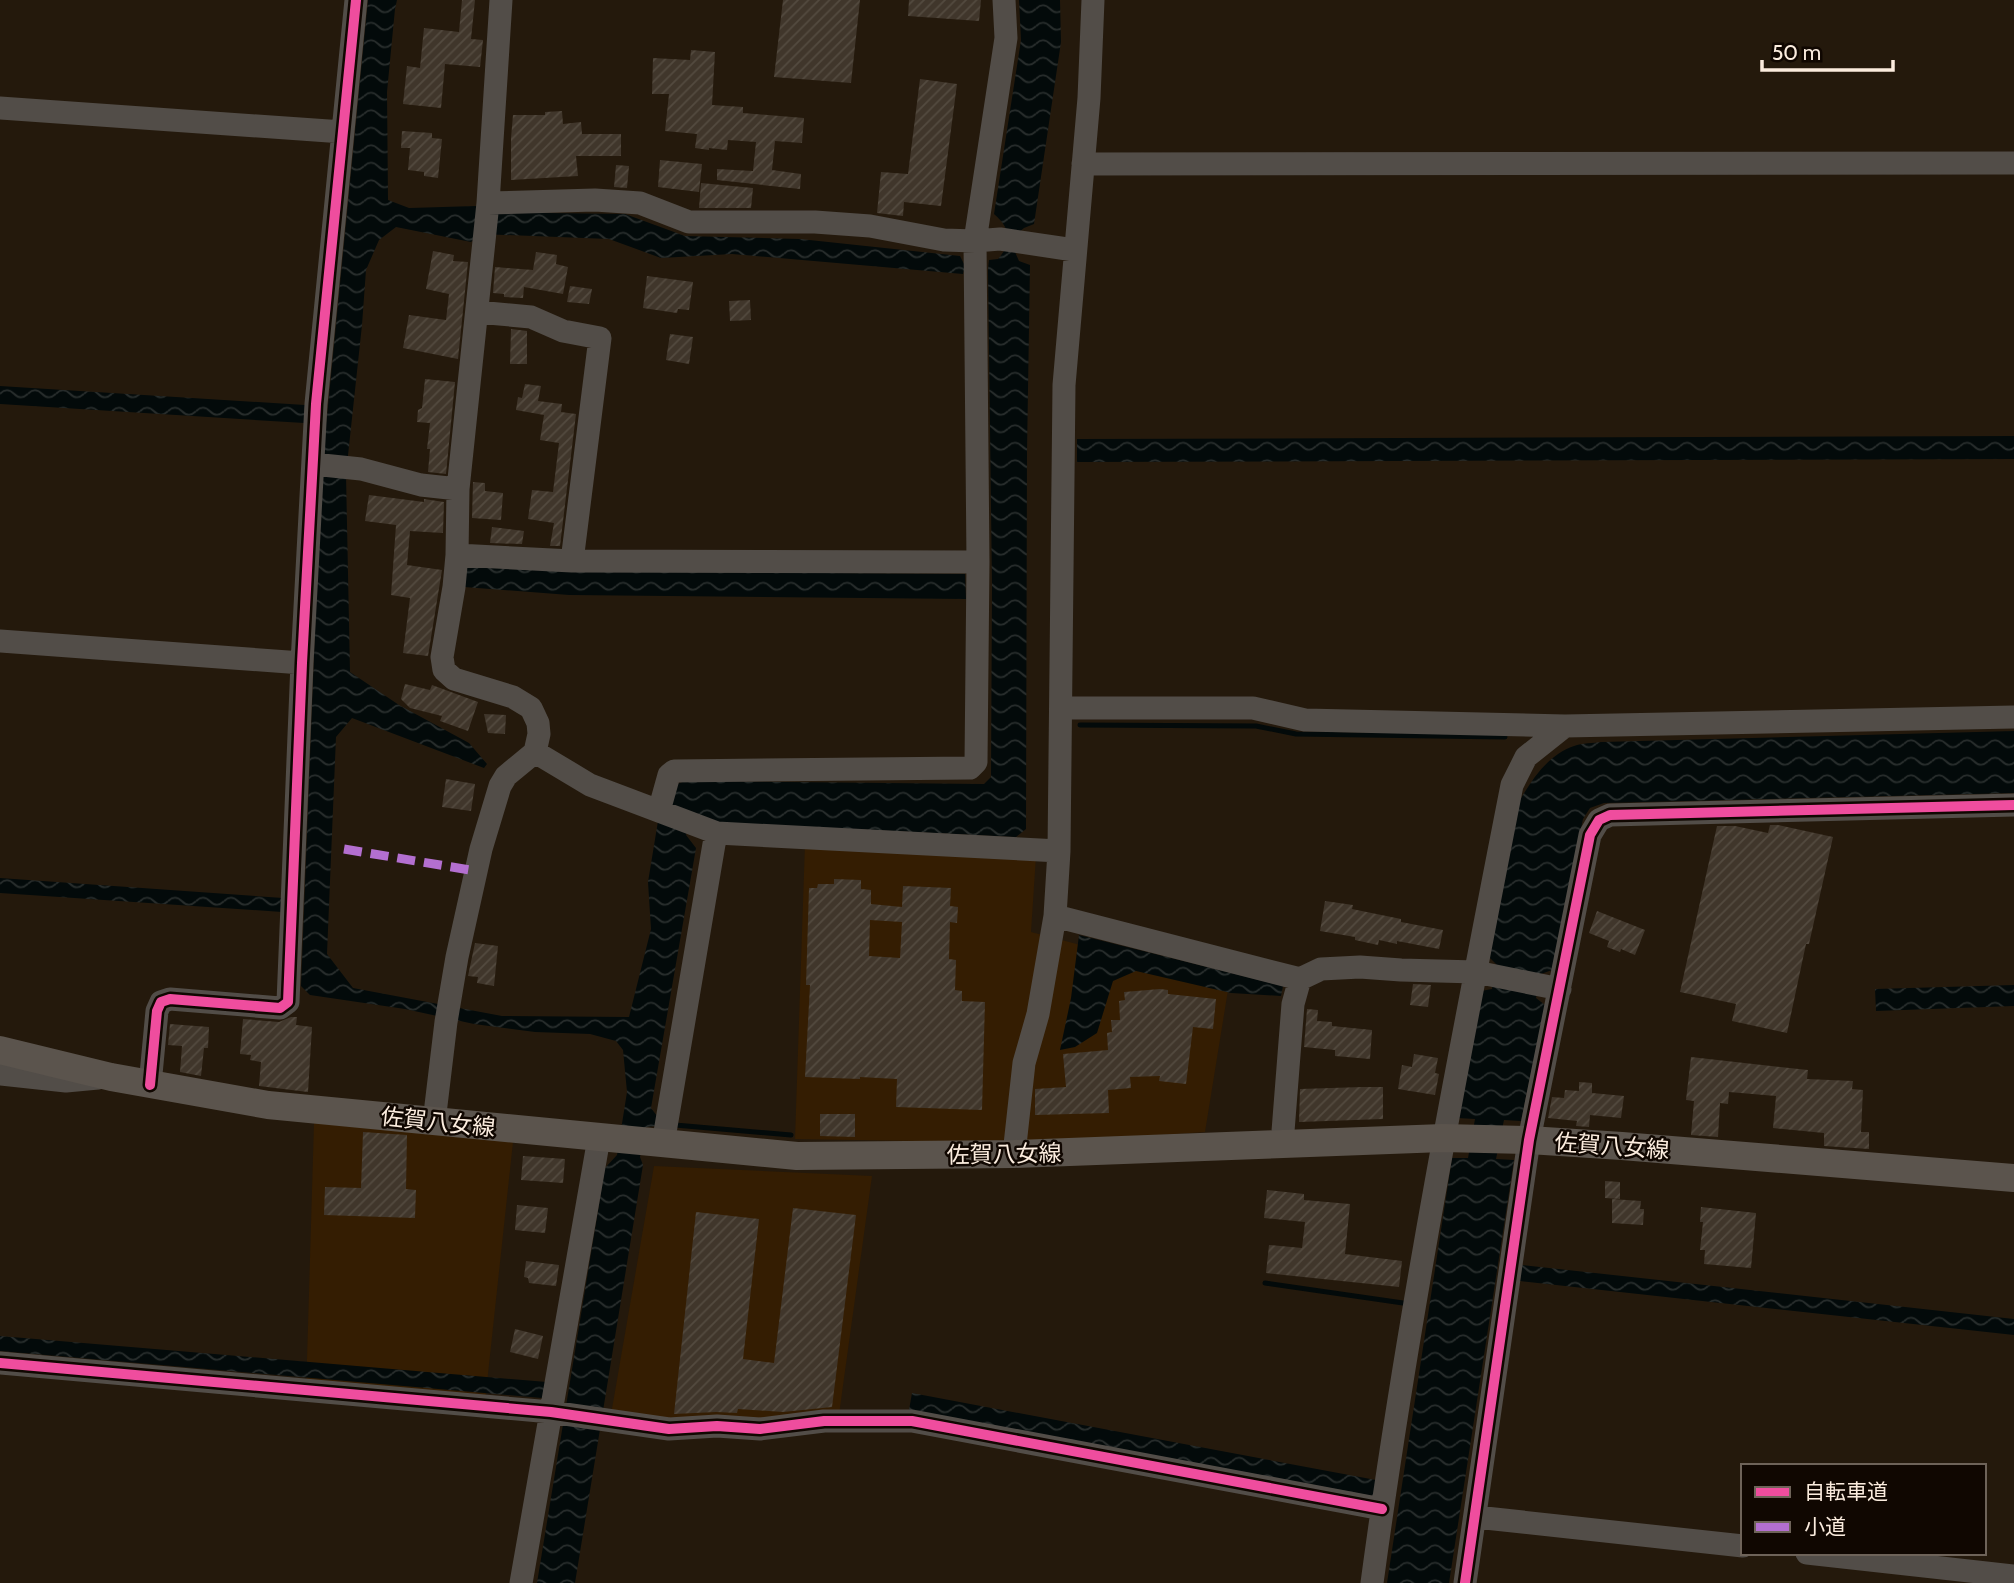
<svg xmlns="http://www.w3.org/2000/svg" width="2014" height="1583" font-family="Cabin,'Noto Sans JP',sans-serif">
  <defs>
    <pattern id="water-waves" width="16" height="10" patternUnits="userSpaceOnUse" patternTransform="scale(1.75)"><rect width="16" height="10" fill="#030a0a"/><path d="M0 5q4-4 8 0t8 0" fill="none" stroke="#292e2d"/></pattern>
    <pattern id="building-hatch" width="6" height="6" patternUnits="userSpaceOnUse" patternTransform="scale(1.75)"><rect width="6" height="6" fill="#40362b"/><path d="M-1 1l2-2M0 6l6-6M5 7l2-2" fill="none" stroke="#534a3f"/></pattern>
  </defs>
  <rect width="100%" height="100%" fill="#24190c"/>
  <path fill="#341d02" d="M805,844L1036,856L1031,932L1229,984L1205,1132L1039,1143L795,1139Z
    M314,1123L513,1142L484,1411L306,1394Z
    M654,1166L872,1176L837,1429L609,1426Z"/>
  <path fill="url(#water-waves)" d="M368,0H397L395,9L387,92L388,200L409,208L476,206L480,212L625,214L685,236L800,239L960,256L965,266L963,274L732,254L661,258L609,239L480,234L471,242L396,227L379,240L366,270L362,325L346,474L350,672L399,705L469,743L487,764L484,768L352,718L336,737L327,954L353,988L502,1016L629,1017L651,929L648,882L658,821L671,804L677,784L685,781L984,784L991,777L992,586L988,269L989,260L998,259C1013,242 1011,229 994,214L1021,40L1019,0H1060L1061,42L1034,224L1024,228L1018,233L1015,252L1019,261L1030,265L1027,452L1026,829L1016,837L723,823L693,815L686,835L696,848L651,1108L657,1116L656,1126L646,1127L640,1157L643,1165L575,1583H537L605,1168L617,1155L627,1092L623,1050L616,1041L590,1034L535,1032L474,1024L405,1009L310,995L301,986L322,452L327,416Z
    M0,386L305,405L304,423L0,404Z
    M2014,436V459L1077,462V439Z
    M467,564L571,571L965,574L966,599L569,595L464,587Z
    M2014,731V793L1604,803L1590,808L1583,819L1552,970L1541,974L1536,998L1545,1005L1521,1121L1504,1120L1496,1159L1514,1160L1449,1583H1387L1452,1158H1468L1475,1119L1457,1118L1481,991L1492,989L1497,965L1489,957L1520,800C1533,778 1548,755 1574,746C1582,743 1593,743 1602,742Z
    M0,878L283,898L282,912L0,893Z
    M1079,935L1283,986L1281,996L1231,993L1136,971L1113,981L1097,1033L1075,1047L1060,1050L1071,998Z
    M2014,985V1006L1876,1011L1875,989Z
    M1522,1265L2014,1319V1335L1520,1281Z
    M0,1336L547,1382L542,1398L0,1351Z
    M912,1393L1376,1480L1373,1496L909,1410Z"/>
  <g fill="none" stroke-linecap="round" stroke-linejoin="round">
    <path stroke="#030a0a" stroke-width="5" d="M1080,725L1256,726L1296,734L1505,737
      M675,1125L791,1135
      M1265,1283L1403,1303"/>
  </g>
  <path fill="url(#building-hatch)" fill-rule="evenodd" d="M462,0H475L471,39L483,40L480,67L445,64L441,108L403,104L407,66L420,68L424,28L459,32Z
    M783,0H860L851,83L774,77Z
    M909,0H981L979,21L908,16Z
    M691,50L715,52L712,105L743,107V113L804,118L802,143L775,141L772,170L801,174L800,189L717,180V169L753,171L756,142L728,140L727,150L709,148V150L695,148L697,134L665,131L669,94H652L653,58L690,60Z
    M920,79L957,84L941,206L904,202L903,216L877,213L881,172L908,174Z
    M562,111L563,124L581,122L582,134H621V156H576L578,176L511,180V138L513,115H545V112Z
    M402,131L432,133V138L442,139L438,178L424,176V172L408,170L410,148H401Z
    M660,160L702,164L699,192L658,187Z
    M616,165L629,166L627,188L614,187Z
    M701,183L753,188L751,208H699Z
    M433,251L454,255L453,261L468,262L458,359L403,348L409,315L446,320L449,294L426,289Z
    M536,252L557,255L556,264L568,267L563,294L524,287L523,298L504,297V294L493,293L495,267L533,270Z
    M647,276L693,282L689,310L678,309L677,313L643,308Z
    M570,286L592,289L589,304L567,302Z
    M750,300L751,320L730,321L729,301Z
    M511,329L527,331V364H510Z
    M670,334L693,337L689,364L666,360Z
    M425,379L455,382L446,474L428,472L430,449H427L430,423L417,422L418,410L422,408Z
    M525,384L541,386L538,401L562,404L561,412L576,414L560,546H550L554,523L528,519L532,490L553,492L559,443L540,440L544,415L516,410L518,397L522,398Z
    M473,482L485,483V491L503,493L501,520L472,518Z
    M369,495L424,502V499L444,502L443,533L410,531L407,565L442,570L428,656L403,653L410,598L391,595L396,525L365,521Z
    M492,527L524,531L522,544L490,543Z
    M405,684L430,690L432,685L478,702L468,731L440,721L442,716L410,708L401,699Z
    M484,714L506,715L505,734L488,733Z
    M446,779L475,784L471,811L442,807Z
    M1770,825H1778L1833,837L1809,944H1806L1787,1033L1732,1021L1736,1004L1680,992L1717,826H1735L1768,833Z
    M834,879L861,880V889L871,890V904L902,907L903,886L951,888L950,906L958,907L957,923L950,922L949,959L956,960L955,990L962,991V1001L985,1002L982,1110L896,1107L897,1079L860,1077V1079L805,1077L810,985H806L809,888H817L818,884H834ZM870,920L902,922L900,958L869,956Z
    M1325,901L1353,905L1352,909L1401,919V922L1443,930L1439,949L1397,941V944L1379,940L1378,945L1355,940V937L1320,931Z
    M1597,911L1645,930L1635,955L1621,949L1620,952L1607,947L1609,941L1589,933Z
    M475,943L498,946L494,986L477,983L478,977L468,976Z
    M1413,984L1431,985L1428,1007L1410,1005Z
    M1160,989L1168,990V994L1216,999L1213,1029L1193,1027L1186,1084L1159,1081L1160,1076L1130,1077L1131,1088L1108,1090L1109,1113L1035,1115V1089L1066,1087L1063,1054L1108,1050L1107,1033L1112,1032L1111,1020H1120L1119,1001L1125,1000L1124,992Z
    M1307,1009L1318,1010L1317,1021L1332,1022V1026L1372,1030L1370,1059L1335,1056V1050L1304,1047Z
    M291,1017H297L296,1025L312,1027L308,1092L259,1086L261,1062L250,1060L251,1055L240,1054L243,1019L279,1022Z
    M170,1024L209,1027L208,1048H204L201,1076L180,1072L182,1046L168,1045Z
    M1414,1054L1438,1058L1435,1073L1439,1074L1435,1095L1398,1089L1402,1065L1412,1067Z
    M1691,1057L1808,1070L1807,1079L1853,1081L1852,1089L1863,1090L1861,1132H1869V1149L1824,1146V1133L1773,1128L1776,1096L1729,1092L1728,1104L1720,1103L1718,1137L1691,1135L1694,1101L1686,1100Z
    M1579,1082L1592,1083V1093L1624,1096L1621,1118L1590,1115L1589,1127L1576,1126L1577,1121L1548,1118L1552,1097L1564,1098L1565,1090L1579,1091Z
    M1362,1087H1383V1119L1299,1122L1300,1089Z
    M820,1114H855V1137L820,1136Z
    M363,1132L407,1135L406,1189L416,1190L415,1218L324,1215L325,1187L361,1188Z
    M523,1156L565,1159L563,1183L521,1180Z
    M1605,1181L1620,1182V1199L1605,1198Z
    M1267,1190L1304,1194V1200L1350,1204L1345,1254L1402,1261L1399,1287L1266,1273L1269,1245L1302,1248L1305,1222L1264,1218Z
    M1612,1199L1641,1201L1640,1209H1644L1643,1225L1612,1223Z
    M517,1205L548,1208L545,1233L515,1230Z
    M1701,1207L1756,1213L1751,1268L1704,1264L1705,1250H1700L1703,1222H1700Z
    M793,1208L856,1215L832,1407L783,1412L738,1409L737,1413L716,1412L674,1414L696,1212L759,1219L743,1359L774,1363Z
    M526,1261L559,1265L556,1286L529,1283L528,1278L524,1277Z
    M515,1329L543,1336L538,1359L510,1352Z"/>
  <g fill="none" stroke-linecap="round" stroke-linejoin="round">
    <path stroke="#524d48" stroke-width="23" d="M0,108L343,132
      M1083,164L2014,163
      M488,203L595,200L640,203L689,222H815L870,226L944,240L975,241L1000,239L1074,250
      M477,312L531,317L563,331L600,338L572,561
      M313,464L361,469L421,485L458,489
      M457,555L572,561L978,562L975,241L1006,38L1004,0
      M0,641L302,663
      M1061,708H1253L1305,720L1565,726L2014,717
      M535,752L590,785L717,833L1059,851
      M659,811L669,775L674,771L970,768L976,762L978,562
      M1055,916L1300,979L1321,969L1360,967L1401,970L1476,972L1560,989
      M0,1074L66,1081L98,1078
      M150,1085L157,1011L161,1002L170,999L280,1008L288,1002L302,663L316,404L356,0
      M434,1122L446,1022L457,957L481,849L500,786L506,776L535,752L539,734L538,723L531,708L513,697L454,679L444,670L442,657L454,587L457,555L458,489L488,203L501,0
      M663,1144L714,844L717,833
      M1282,1144L1293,1004L1300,979
      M1014,1154L1024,1063L1038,1014L1055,916L1059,851L1064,385L1089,98L1093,0
      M0,1363L551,1412L669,1429L717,1426L760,1429L824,1421H912L1382,1509
      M1476,1517L1743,1546
      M1807,1553L2014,1576
      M521,1583L599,1138
      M1372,1583C1408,1315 1460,1050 1512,785L1526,757L1565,726
      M1465,1583L1529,1140L1590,835L1599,820L1610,815L2014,805"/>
    <path stroke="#5b544d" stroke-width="28" d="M0,1050L111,1077L268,1105L797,1156L1014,1154L1443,1138L1529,1140L1622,1146L2014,1178"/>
    <path stroke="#b36fd0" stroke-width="9" stroke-dasharray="18 9" stroke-linecap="butt" d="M344,849L476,871"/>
    <g stroke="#100701" stroke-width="15">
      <path id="cycleway" d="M150,1085L157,1011L161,1002L170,999L280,1008L288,1002L302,663L316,404L356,0
        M0,1363L551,1412L669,1429L717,1426L760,1429L824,1421H912L1382,1509
        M1465,1583L1529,1140L1590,835L1599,820L1610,815L2014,805"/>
    </g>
    <use href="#cycleway" stroke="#ef4d9e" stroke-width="10"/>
  </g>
  <g text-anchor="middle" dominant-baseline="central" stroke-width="5" stroke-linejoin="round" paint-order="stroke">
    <g font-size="23" fill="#fbecde" stroke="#100701">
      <text transform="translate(438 1122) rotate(6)">佐賀八女線</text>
      <text transform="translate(1612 1146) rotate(4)">佐賀八女線</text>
      <text transform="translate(1004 1154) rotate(-1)">佐賀八女線</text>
    </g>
  </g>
  <rect x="1741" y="1464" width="245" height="91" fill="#100701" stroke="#6e6359" stroke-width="2"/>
  <rect x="1755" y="1487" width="35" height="10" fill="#ef4d9e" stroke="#6e6359" stroke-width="2"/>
  <text x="1804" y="1499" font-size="21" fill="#fbecde">自転車道</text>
  <rect x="1755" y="1522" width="35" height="10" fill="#b36fd0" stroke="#6e6359" stroke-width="2"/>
  <text x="1804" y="1534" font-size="21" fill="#fbecde">小道</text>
  <path d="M1762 60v10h131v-10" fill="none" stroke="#fbecde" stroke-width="3.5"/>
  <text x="1772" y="60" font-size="21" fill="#fbecde" stroke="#100701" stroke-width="5" paint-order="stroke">50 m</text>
</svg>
